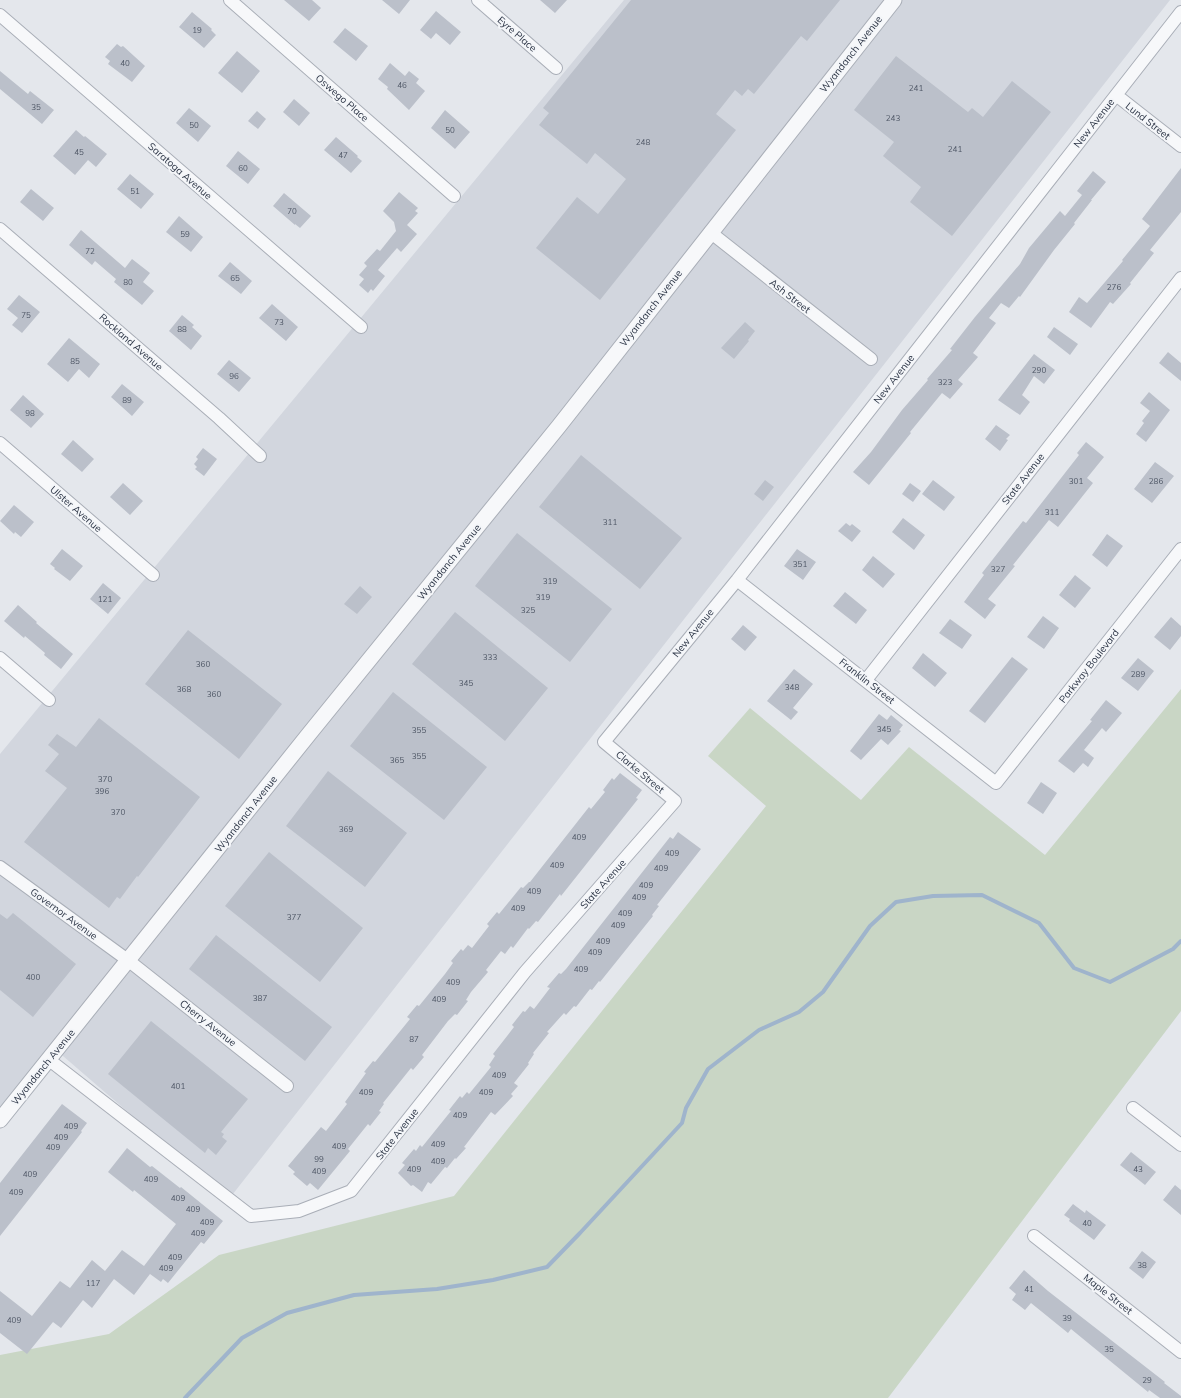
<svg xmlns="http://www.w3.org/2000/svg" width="1181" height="1398" font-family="Mulish,sans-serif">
  <rect width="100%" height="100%" fill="#e4e7ec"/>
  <path fill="#d2d6de" d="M624,0H1170L229,1199L56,1050L0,1120V754Z"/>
  <path fill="#c9d6c5" d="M1181,689V1011L888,1398H0V1355L109,1334L219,1255L454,1196L766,806L708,756L750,708L861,800L909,747L1045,855Z"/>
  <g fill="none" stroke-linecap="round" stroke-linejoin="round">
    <path stroke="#9fb4cc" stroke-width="4" d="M185,1398L242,1338L287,1313L354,1295L437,1289L493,1280L547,1267L580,1233L682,1123L686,1108L708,1069L759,1030L799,1012L823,992L870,926L896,902L933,896L982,895L1039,923L1074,968L1110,982L1173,949L1181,941"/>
  </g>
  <path fill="#bbc0ca" d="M284,0H312L321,8L309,21Z
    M382,0H410L399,14Z
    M540,0H567L555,13Z
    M631,0H840L807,41L801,36L754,94L748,89L742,96L735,90L716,114L736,130L600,300L536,248L577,197L598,214L626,179L595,153L587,164L539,125L549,113L543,108Z
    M436,11L461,32L450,45L436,33L431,39L420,30Z
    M192,12L212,29L211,30L216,35L204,48L179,27Z
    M345,28L368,46L356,61L333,42Z
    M117,44L121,47L123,46L145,66L132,82L108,64L110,61L105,57Z
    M237,51L260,71L242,93L218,73Z
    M896,56L968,112L972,108L983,117L1012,81L1051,112L952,236L910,202L921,187L883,156L894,142L854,110Z
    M390,63L405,76L409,71L419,79L416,83L425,91L409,110L387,89L388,87L378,79Z
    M0,71L28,94L30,91L54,110L42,124L0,89Z
    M294,99L310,113L299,126L283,112Z
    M189,108L211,126L198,142L176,123Z
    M445,110L470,132L455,149L431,128Z
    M257,111L266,119L258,129L248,121Z
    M76,130L84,137L85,136L107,154L96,167L88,160L75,175L53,156Z
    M336,137L358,156L357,157L362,161L351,173L324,150Z
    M238,151L260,169L248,184L226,166Z
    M1181,168V212L1150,250L1154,253L1130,283L1131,284L1113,304L1110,302L1091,328L1069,312L1079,297L1087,303L1123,261L1122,260L1150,226L1142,219Z
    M1093,171L1106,182L1091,200H1092L1074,223L1075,224L1054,250L1020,297L1019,296L1009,308L1001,303L989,318L996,323L973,353L978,357L958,380L963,384L950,399L942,393L910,432L911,433L869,485L853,472L871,452L902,410L928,380L927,379L952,350L950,349L975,317L1020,264L1029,248L1060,211L1065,216L1082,195L1077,191Z
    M130,174L154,194L141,209L117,189Z
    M31,189L54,208L43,221L20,202Z
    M399,192L418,208L415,211L418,213L407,225L417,234L401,252L397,248L378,270L385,276L373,291L371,289L368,293L359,285L364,279L359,275L367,266L364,263L377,249L380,251L396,231L394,222L383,211Z
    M284,193L311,216L300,228L295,224V225L273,206Z
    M179,216L203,237L191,252L166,232Z
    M81,230L125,268L132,259L150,273L143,282L154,291L142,305L114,282L116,279L95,261L92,265L69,245Z
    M230,262L252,281L241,294L218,276Z
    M19,295L40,312L22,333L12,325L18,318L7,309Z
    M272,304L298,327L286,341L259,318Z
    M182,315L194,325L192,327L202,336L191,350L169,331Z
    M745,322L755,331L748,340L749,341L734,359L721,348Z
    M1054,327L1078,344L1070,355L1047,337Z
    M69,338L100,364L89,378L79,369L68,382L47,364Z
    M1168,352L1181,363V381L1159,363Z
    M1034,354L1055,370L1044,384L1034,376L1022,395L1030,402L1020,415L998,400Z
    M229,360L251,378L239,392L217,374Z
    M122,384L144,402L132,416L111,397Z
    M1149,392L1170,410L1146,442L1136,434L1144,423L1142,421L1150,411L1140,403Z
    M23,395L44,414L31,428L10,410Z
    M996,425L1010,435L1006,439L1008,440L1000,451L985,439Z
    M73,440L94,459L82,472L61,454Z
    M1086,442L1104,457L1087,478L1093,483L1058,527L1049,520L1013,565L1015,566L988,599L996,605L985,619L964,602L984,575L982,573L1023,521L1026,523L1079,455L1077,453Z
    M203,448L217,459L204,476L195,469L197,467L194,464L198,459L196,457Z
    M581,455L682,538L640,589L539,507Z
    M1155,462L1174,476L1152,503L1134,489Z
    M765,480L774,487L763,501L754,494Z
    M933,480L955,497L944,511L922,494Z
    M123,483L143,501L130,515L110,497Z
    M910,483L921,491L913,502L902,494Z
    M14,505L34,522L21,537L15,532L14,534L0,521Z
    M903,518L925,535L914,550L892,532Z
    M846,523L850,526L852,524L861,531L852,542L838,531Z
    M517,533L612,609L570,662L475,586Z
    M1107,534L1123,546L1107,567L1092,555Z
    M62,549L83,566L70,581L54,569L55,568L50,564Z
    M797,549L816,562L803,580L784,566Z
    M873,556L895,574L883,588L862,570Z
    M1075,575L1091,588L1075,608L1059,595Z
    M103,583L121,598L108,614L90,599Z
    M360,586L372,597L357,614L344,604Z
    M845,592L867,610L856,624L833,606Z
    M18,605L37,622L36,623L73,654L61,669L44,655L45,653L25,636L24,638L4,621Z
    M455,612L548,688L505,741L412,664Z
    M1043,616L1059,628L1044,649L1027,637Z
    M1171,617L1181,626V636L1170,650L1154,637Z
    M950,619L972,635L962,649L939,633Z
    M743,625L757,637L745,651L731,639Z
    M188,630L282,704L239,759L145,684Z
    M923,653L947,673L935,687L912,668Z
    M1012,657L1028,669L985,723L969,711Z
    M1138,658L1154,671L1138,691L1121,678Z
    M794,669L813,684L793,708L798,712L791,720L767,701Z
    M393,692L487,767L444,820L350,746Z
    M1106,700L1122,713L1106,732L1102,728L1084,750L1094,758L1088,767L1083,763L1074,773L1058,761L1092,721L1090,720Z
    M879,714L887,720L891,715L903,725L899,730L901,731L888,745L881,739L861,760L850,751Z
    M99,718L200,797L138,877L137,876L120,899L117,897L109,908L24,842L67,788L45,771L59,754L48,745L57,734L76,747Z
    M328,771L407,833L365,887L286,826Z
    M620,773L642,790L636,798L638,799L561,896L560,894L538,922L536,921L529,929L528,928L513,948L511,946L505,954L501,951L486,970L488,972L471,992L466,1000L468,1001L457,1015L455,1014L448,1021L422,1055L424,1057L413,1070L411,1068L383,1103L384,1104L379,1111L381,1112L370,1126L368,1124L348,1149L350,1151L318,1190L310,1183L307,1186L293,1174L295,1172L288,1166L321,1127L326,1131L347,1104L345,1102L366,1073L364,1072L373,1061L375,1062L410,1019L407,1017L417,1005L419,1006L445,974L453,963L451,961L461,949L463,951L468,945L472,948L489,926L487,924L497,912L499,914L521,887L523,888L529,882H530L589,807L591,809L605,792L603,790L612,778L614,780Z
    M1041,782L1057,793L1043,814L1027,803Z
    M678,832L701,849L657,905L659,906L652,915L653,916L600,982L599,981L592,990L590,989L576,1007L574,1006L566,1015L564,1013L547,1032L549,1033L533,1053L534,1054L528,1063L529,1064L514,1083L518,1086L511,1094L513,1096L495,1115L491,1112L464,1147L466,1148L456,1159L455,1158L447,1168L445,1167L431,1184L428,1182L422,1192L413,1185L411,1186L398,1173L405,1165L402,1163L414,1149L416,1151L420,1145L422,1147L451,1111L449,1110L460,1096L462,1098L467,1092L469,1094L491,1067L489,1065L495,1056L493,1054L514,1027L512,1025L523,1011L525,1012L530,1006L534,1009L550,988L547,987L559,973L561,974L566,969L670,837L673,839Z
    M269,852L363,928L320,982L225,906Z
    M13,913L76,964L33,1017L0,990V914L7,919Z
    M216,935L332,1027L305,1061L189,969Z
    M151,1021L248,1099L221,1132L224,1134L222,1137L227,1141L216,1155L208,1148L205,1153L108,1074Z
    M62,1104L87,1123L81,1131L82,1132L0,1236V1183Z
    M127,1148L150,1167L152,1166L180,1188L181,1187L223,1221L204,1244L201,1242L168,1283L163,1279L161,1282L150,1274L134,1295L114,1279L92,1308L83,1300L61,1328L53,1322L27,1354L0,1333V1291L32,1316L60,1281L70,1288L92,1260L105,1271L122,1250L144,1266L176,1224L134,1190L133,1192L108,1172Z
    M1131,1152L1156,1172L1145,1185L1120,1165Z
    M1175,1185L1181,1190V1215L1163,1200Z
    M1073,1204L1085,1213L1086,1210L1106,1225L1094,1240L1069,1221L1070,1219L1064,1215Z
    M1142,1251L1156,1262L1143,1279L1129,1268Z
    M1024,1270L1048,1291L1165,1382L1164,1383L1181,1396V1398H1160L1149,1390L1148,1392L1071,1329L1068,1333L1031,1303L1025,1310L1012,1300L1016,1294L1009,1288Z"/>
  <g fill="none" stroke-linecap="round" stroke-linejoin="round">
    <g stroke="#a9aeb7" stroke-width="14">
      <path id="minor" d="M230,0L454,196
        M478,0L556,68
        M0,15L361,327
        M1116,95L1181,146
        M0,229L219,418L260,456
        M710,232L871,359
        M0,443L153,575
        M737,580L996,783L1181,549
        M0,658L49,700
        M866,680L1181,278
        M0,867L129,961L287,1086
        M48,1059L251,1216L299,1211L351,1191L525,972L675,801L604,742L737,580L1181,12
        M1133,1108L1181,1145
        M1034,1236L1181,1352"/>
    </g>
    <g stroke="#a9aeb7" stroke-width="17">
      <path id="tertiary" d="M0,1120L309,734L559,426L894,0"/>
    </g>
    <use href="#minor" stroke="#f7f8fa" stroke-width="12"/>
    <use href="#tertiary" stroke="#f7f8fa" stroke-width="15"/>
  </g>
  <g text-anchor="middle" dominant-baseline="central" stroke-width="4" stroke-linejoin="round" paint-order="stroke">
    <g font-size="8" fill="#4f5766">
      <text x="197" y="30">19</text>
      <text x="125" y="63">40</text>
      <text x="402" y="85">46</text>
      <text x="916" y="88">241</text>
      <text x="36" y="107">35</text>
      <text x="893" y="118">243</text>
      <text x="194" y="125">50</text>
      <text x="450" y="130">50</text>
      <text x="643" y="142">248</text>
      <text x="955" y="149">241</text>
      <text x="79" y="152">45</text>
      <text x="343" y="155">47</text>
      <text x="243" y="168">60</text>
      <text x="135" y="191">51</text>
      <text x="292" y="211">70</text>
      <text x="185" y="234">59</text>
      <text x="90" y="251">72</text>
      <text x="235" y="278">65</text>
      <text x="128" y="282">80</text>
      <text x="1114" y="287">276</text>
      <text x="26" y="315">75</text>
      <text x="279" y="322">73</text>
      <text x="182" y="329">88</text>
      <text x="75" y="361">85</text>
      <text x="1039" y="370">290</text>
      <text x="234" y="376">96</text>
      <text x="945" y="382">323</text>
      <text x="127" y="400">89</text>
      <text x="30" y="413">98</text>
      <text x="1076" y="481">301</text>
      <text x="1156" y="481">286</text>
      <text x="1052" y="512">311</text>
      <text x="610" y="522">311</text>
      <text x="800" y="564">351</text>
      <text x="998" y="569">327</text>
      <text x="550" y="581">319</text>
      <text x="543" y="597">319</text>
      <text x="105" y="599">121</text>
      <text x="528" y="610">325</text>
      <text x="490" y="657">333</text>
      <text x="203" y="664">360</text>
      <text x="1138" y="674">289</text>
      <text x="466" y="683">345</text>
      <text x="792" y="687">348</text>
      <text x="184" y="689">368</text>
      <text x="214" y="694">360</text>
      <text x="884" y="729">345</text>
      <text x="419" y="730">355</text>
      <text x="419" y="756">355</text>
      <text x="397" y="760">365</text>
      <text x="105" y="779">370</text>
      <text x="102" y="791">396</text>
      <text x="118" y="812">370</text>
      <text x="346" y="829">369</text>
      <text x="579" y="837">409</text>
      <text x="672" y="853">409</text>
      <text x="557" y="865">409</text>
      <text x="661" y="868">409</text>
      <text x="646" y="885">409</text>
      <text x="534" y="891">409</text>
      <text x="639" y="897">409</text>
      <text x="518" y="908">409</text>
      <text x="625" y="913">409</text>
      <text x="294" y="917">377</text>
      <text x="618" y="925">409</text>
      <text x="603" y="941">409</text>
      <text x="595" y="952">409</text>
      <text x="581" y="969">409</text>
      <text x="33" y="977">400</text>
      <text x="453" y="982">409</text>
      <text x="260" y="998">387</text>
      <text x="439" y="999">409</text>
      <text x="414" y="1039">87</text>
      <text x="499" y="1075">409</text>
      <text x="178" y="1086">401</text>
      <text x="366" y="1092">409</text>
      <text x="486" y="1092">409</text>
      <text x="460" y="1115">409</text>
      <text x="71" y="1126">409</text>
      <text x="61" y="1137">409</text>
      <text x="438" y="1144">409</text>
      <text x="339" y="1146">409</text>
      <text x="53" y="1147">409</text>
      <text x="319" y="1159">99</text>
      <text x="438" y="1161">409</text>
      <text x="414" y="1169">409</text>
      <text x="1138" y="1169">43</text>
      <text x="319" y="1171">409</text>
      <text x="30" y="1174">409</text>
      <text x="151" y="1179">409</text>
      <text x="16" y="1192">409</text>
      <text x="178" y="1198">409</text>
      <text x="193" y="1209">409</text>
      <text x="207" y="1222">409</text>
      <text x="1087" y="1223">40</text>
      <text x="198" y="1233">409</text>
      <text x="175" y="1257">409</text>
      <text x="1142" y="1265">38</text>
      <text x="166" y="1268">409</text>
      <text x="93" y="1283">117</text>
      <text x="1029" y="1289">41</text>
      <text x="1067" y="1318">39</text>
      <text x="14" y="1320">409</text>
      <text x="1109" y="1349">35</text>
      <text x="1147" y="1380">29</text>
    </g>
    <g font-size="10" fill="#2b3445" stroke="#f4f6f9">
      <text transform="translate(517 34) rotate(41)">Eyre Place</text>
      <text transform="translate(851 54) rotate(-52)">Wyandanch Avenue</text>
      <text transform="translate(342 98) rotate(41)">Oswego Place</text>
      <text transform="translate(1148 121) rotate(38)">Lund Street</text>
      <text transform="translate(1094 123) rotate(-52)">New Avenue</text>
      <text transform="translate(180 171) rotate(41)">Saratoga Avenue</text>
      <text transform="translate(790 296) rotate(38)">Ash Street</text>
      <text transform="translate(651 308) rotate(-52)">Wyandanch Avenue</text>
      <text transform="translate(131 342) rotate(41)">Rockland Avenue</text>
      <text transform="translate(894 379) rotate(-52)">New Avenue</text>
      <text transform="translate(1023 479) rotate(-52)">State Avenue</text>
      <text transform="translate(76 509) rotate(41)">Ulster Avenue</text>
      <text transform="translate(449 562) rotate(-51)">Wyandanch Avenue</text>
      <text transform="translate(693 633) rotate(-51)">New Avenue</text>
      <text transform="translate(1089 666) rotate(-52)">Parkway Boulevard</text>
      <text transform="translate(867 681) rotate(38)">Franklin Street</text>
      <text transform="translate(640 772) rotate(40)">Clarke Street</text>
      <text transform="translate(246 814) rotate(-52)">Wyandanch Avenue</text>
      <text transform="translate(603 884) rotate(-48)">State Avenue</text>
      <text transform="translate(64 914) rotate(36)">Governor Avenue</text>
      <text transform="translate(208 1023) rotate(38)">Cherry Avenue</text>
      <text transform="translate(43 1067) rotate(-51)">Wyandanch Avenue</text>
      <text transform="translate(397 1134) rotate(-52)">State Avenue</text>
      <text transform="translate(1108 1294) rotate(38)">Maple Street</text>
    </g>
  </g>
</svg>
